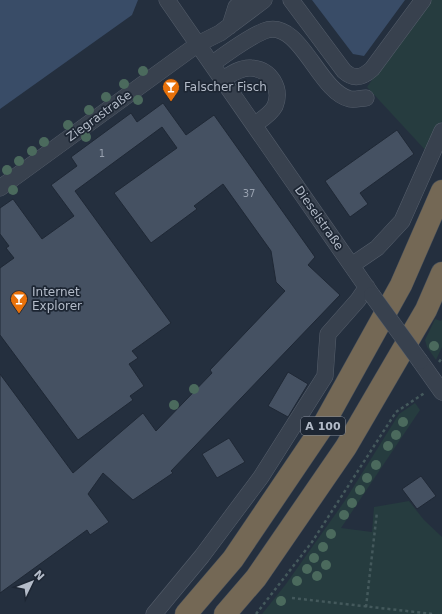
<svg xmlns="http://www.w3.org/2000/svg" width="442" height="614" font-family="'DejaVu Sans',sans-serif">
  <rect width="100%" height="100%" fill="#242f3e"/>
  <path fill="#263c3f" d="M429,0H442V121L428,153L367,87Z
    M435,319L441,321L442,319V347L436,360L427,347L425,340Z
    M415,403L420,410L341,528L372,532L374,507L409,501L424,520L442,537V614H262L286,584L344,502L399,414Z"/>
  <path fill="#394c67" d="M0,0H138L132,15L0,109Z
    M312,0H405L364,56L353,54Z"/>
  <path fill="#455162" stroke="#1f2835" d="M163,103L186,135L214,115L315,257L308,265L340,295L171,471L173,473L133,500L103,473L88,494L109,522L90,535L87,530L0,593V374L73,473L143,413L156,431L212,373L210,370L285,291L276,282L271,251L223,184L194,206L197,209L151,243L114,193L177,148L162,127L75,191L171,323L132,351L138,358L129,364L144,386L130,396L133,400L78,440L0,335V268L14,258L6,248L9,246L0,234V208L13,199L42,239L74,216L51,185L77,166L71,157L131,113L137,122Z
    M397,130L414,154L360,193L368,204L350,217L325,181Z
    M288,372L308,384L288,417L268,406Z
    M229,438L245,462L217,478L202,454Z
    M421,476L436,496L417,509L402,489Z"/>
  <g fill="none" stroke-linecap="round" stroke-linejoin="round">
    <g stroke="#565f6c" stroke-width="17">
      <path id="minor" d="M167,0L372,295
        M291,0L344,71C354,80 362,78 372,69L423,0
        M230,26L236,7L244,0
        M212,64C227,53 247,38 264,31C300,17 318,92 350,99C355,100 361,98 366,98
        M223,79C231,74 241,67 251,68C271,69 282,89 275,106C271,114 261,120 254,125
        M0,188L198,44L220,33L264,0
        M352,265L377,248L402,221L442,131
        M420,361L442,392
        M154,614L202,556L261,477L325,376L328,334L358,300L367,287"/>
    </g>
    <g stroke="#434c59" stroke-width="23">
      <path id="highway" d="M186,614L233,559L321,429L401,285L442,191
        M225,614L256,578L346,447L426,310L442,273"/>
    </g>
    <path stroke="#44595c" stroke-width="2.5" stroke-dasharray="3 3" stroke-linecap="butt" d="M439,362L442,358
      M292,598L433,614
      M366,607L377,512
      M256,614L312,542L396,412L426,392"/>
    <use href="#minor" stroke="#38414e" stroke-width="16"/>
    <use href="#highway" stroke="#746855" stroke-width="22"/>
    <g stroke="#565f6c" stroke-width="17" stroke-linecap="butt">
      <path id="minor-bridge" d="M372,295L420,361"/>
    </g>
    <use href="#minor-bridge" stroke="#38414e" stroke-width="16"/>
  </g>
  <g fill="#4b6a5d">
    <circle cx="143" cy="71" r="5"/>
    <circle cx="124" cy="84" r="5"/>
    <circle cx="106" cy="97" r="5"/>
    <circle cx="138" cy="100" r="5"/>
    <circle cx="89" cy="110" r="5"/>
    <circle cx="68" cy="125" r="5"/>
    <circle cx="86" cy="137" r="5"/>
    <circle cx="44" cy="142" r="5"/>
    <circle cx="32" cy="151" r="5"/>
    <circle cx="19" cy="161" r="5"/>
    <circle cx="7" cy="170" r="5"/>
    <circle cx="13" cy="190" r="5"/>
    <circle cx="434" cy="346" r="5"/>
    <circle cx="194" cy="389" r="5"/>
    <circle cx="174" cy="405" r="5"/>
    <circle cx="403" cy="422" r="5"/>
    <circle cx="396" cy="435" r="5"/>
    <circle cx="388" cy="446" r="5"/>
    <circle cx="376" cy="465" r="5"/>
    <circle cx="367" cy="478" r="5"/>
    <circle cx="360" cy="490" r="5"/>
    <circle cx="352" cy="503" r="5"/>
    <circle cx="344" cy="515" r="5"/>
    <circle cx="331" cy="534" r="5"/>
    <circle cx="323" cy="547" r="5"/>
    <circle cx="314" cy="558" r="5"/>
    <circle cx="326" cy="565" r="5"/>
    <circle cx="307" cy="569" r="5"/>
    <circle cx="317" cy="576" r="5"/>
    <circle cx="297" cy="581" r="5"/>
    <circle cx="281" cy="601" r="5"/>
  </g>
  <defs>
    <g id="bar-pin" transform="scale(0.9)"><path d="M0 17L-7.5 6A9.5 9.5 0 1 1 7.5 6Z" fill="#e8710a" stroke="#1d2633"/><path d="M-6-5H6L.8 .8V4.5H3.5V6h-7V4.5H-.8V.8Z" fill="#fff"/></g>
  </defs>
  <g fill-rule="evenodd">
    <use href="#bar-pin" x="171" y="87"/>
    <use href="#bar-pin" x="19" y="299"/>
  </g>
  <g text-anchor="middle" dominant-baseline="central" stroke-width="3.5" stroke-linejoin="round" paint-order="stroke">
    <g font-size="10" fill="#98a1af">
      <text x="102" y="153">1</text>
      <text x="249" y="193">37</text>
    </g>
    <rect fill="#1d2633" stroke="#878f9c" stroke-width="1" x="301" y="417" width="44" height="18" rx="3"/>
    <g font-size="11" font-weight="bold" fill="#b4bcc9">
      <text x="323" y="426">A 100</text>
    </g>
    <g font-size="12" fill="#b4bcc9" stroke="#1d2633" text-anchor="start">
      <text x="184" y="87">Falscher Fisch</text>
      <text x="32" y="292">Internet<tspan x="32" dy="14">Explorer</tspan></text>
    </g>
    <g font-size="12" fill="#b4bcc9" stroke="#1d2633">
      <text transform="translate(99 116) rotate(-36)">Ziegrastraße</text>
      <text transform="translate(319 218) rotate(55)">Dieselstraße</text>
    </g>
  </g>
  <g transform="translate(32 582) rotate(47)" stroke="#1d2633" stroke-width="3" paint-order="stroke">
  <path d="M0-3L7 15L0 10L-7 15Z" fill="#b4bcc9"/>
  <text y="-6" font-size="11" font-weight="bold" text-anchor="middle" fill="#b4bcc9">N</text>
  </g>
</svg>
